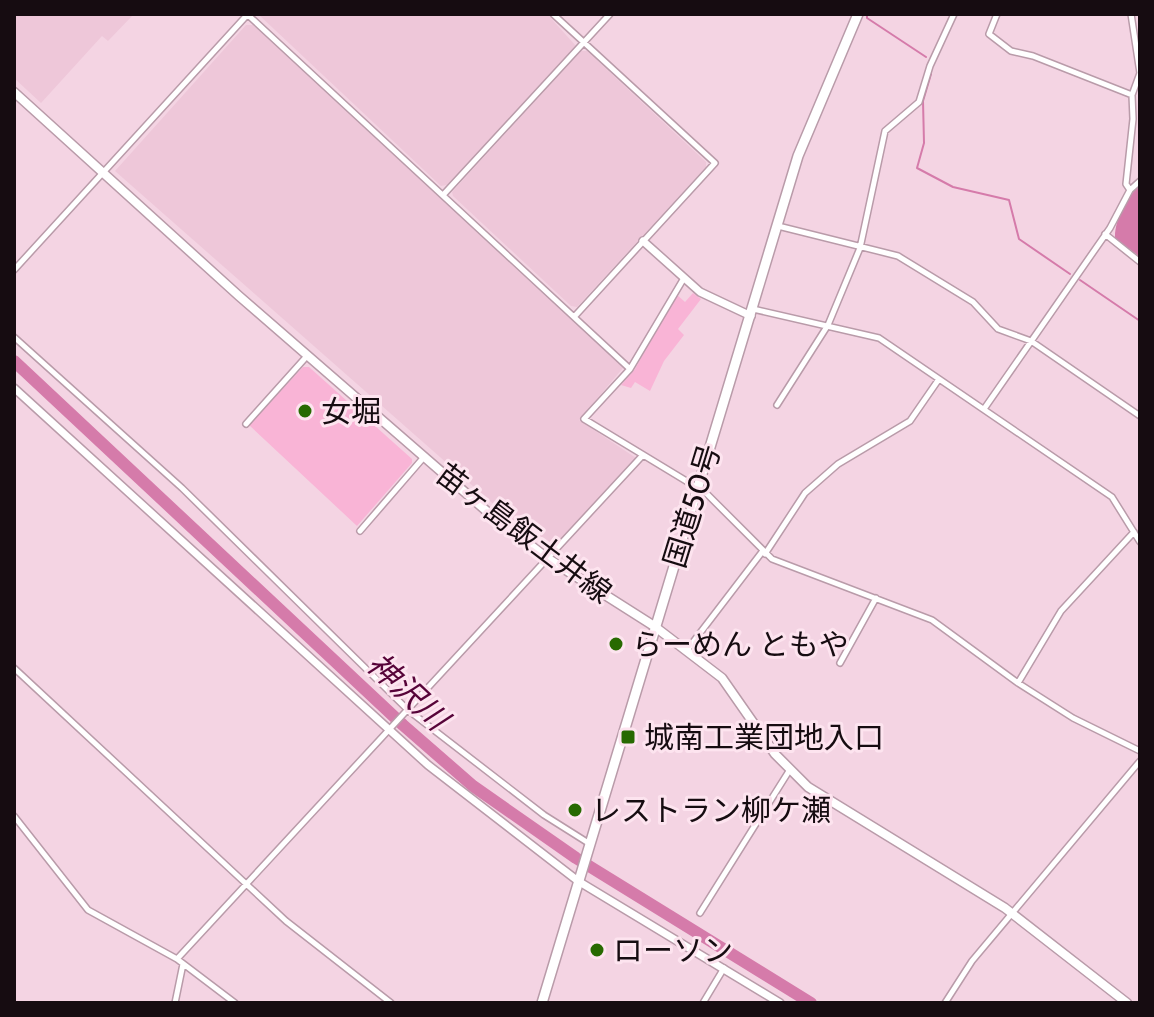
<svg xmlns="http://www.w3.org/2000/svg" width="1154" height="1017" font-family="Cabin,'Noto Sans JP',sans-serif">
  <rect width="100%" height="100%" fill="#f4d4e3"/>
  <path fill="#eec7d9" d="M14,14H134L108,41L102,36L41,103L14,78Z
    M258,14H547L576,46L447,185L441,186Z
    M246,25H253L623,368L579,420L636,458L551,549L499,509L115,171Z
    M581,51H587L706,162V167L577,307L571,306L453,196L452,192Z"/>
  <path fill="#f9b4d6" d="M693,293L701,299L678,329L684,335L664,361L650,391L635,382L631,388L621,385L635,369L676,294L685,302Z
    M303,367H309L412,459V463L357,526L249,425Z"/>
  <path fill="#d57baa" d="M1140,185V257L1115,238C1114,221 1127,196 1140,185Z"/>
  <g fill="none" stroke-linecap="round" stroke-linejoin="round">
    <path stroke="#d57baa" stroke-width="2" d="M867,14V18L926,57
      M931,74L923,101L924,143L917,168L953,187L1009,200L1019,239L1070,274
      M1080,280L1140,321"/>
    <path stroke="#d57baa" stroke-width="12" d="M14,361L403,725L473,786L576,858L811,1003"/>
    <g stroke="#b99ba9" stroke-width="8">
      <path id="minor" d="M247,14L630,369L584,419L706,493L772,559L932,620L1018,683L1073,718L1140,751
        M553,14L715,163L574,317
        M997,14L989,34L1011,51L1033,56L1132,95
        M1131,14L1140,73
        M1130,190L1126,184L1133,119L1132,95L1140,73
        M444,194L610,14
        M778,226L898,256L973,302L998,329L1031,341L1140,416
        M1105,234L1140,262
        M14,270L248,14
        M753,309L879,338L1112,497L1140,542
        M14,337L182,488L408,710L544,815L590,844
        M630,369L684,278
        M777,405L828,325L860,248L885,131L919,102L930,66L954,14
        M984,409L1110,228L1130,190L1140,181
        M246,424L307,356
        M360,531L424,457
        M765,554L805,493L838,464L910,421L939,379
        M687,650L762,552
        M840,663L876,598
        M14,668L286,921L391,1003
        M1018,683L1061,611L1134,532
        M14,816L88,910L177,959L235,1003
        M700,913L789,771
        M177,959L643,455
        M175,1003L183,964
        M703,1003L724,968
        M945,1003L972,961L1140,761"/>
    </g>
    <g stroke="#b99ba9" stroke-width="10">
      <path id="tertiary" d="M643,241L700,292L751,316
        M14,388L428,765L578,881L780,1003"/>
    </g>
    <g stroke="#b99ba9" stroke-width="11">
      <path id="secondary" d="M14,92L239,296L490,514L547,558L654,626L722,678L775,754L808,787L1005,908L1127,1003"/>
    </g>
    <g stroke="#b99ba9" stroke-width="12">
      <path id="trunk" d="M542,1003L798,156L858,14"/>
    </g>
    <use href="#minor" stroke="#fff" stroke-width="5"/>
    <use href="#tertiary" stroke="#fff" stroke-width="7"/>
    <use href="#secondary" stroke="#fff" stroke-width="8"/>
    <use href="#trunk" stroke="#fff" stroke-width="9"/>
  </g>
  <g fill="#276a01" stroke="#fde4ef" stroke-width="3">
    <circle cx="305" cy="411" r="8"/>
    <circle cx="616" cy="644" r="8"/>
    <rect x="620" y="729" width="16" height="16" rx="4"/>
    <circle cx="575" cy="810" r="8"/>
    <circle cx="597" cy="950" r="8"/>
  </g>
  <g text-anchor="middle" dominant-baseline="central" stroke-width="6" stroke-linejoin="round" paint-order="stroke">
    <g font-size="30" fill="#160c11" stroke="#fde4ef" text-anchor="start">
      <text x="321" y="411">女堀</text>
      <text x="632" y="644">らーめん ともや</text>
      <text x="644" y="737">城南工業団地入口</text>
      <text x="591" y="810">レストラン柳ケ瀬</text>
      <text x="613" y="950">ローソン</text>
    </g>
    <g font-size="30" fill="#160c11" stroke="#fde4ef">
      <text transform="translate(692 506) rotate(-73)">国道50号</text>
      <text transform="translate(524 533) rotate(37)">苗ヶ島飯土井線</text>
    </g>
    <g font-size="32" font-style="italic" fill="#570439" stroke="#fde4ef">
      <text transform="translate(408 691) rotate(43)">神沢川</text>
    </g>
  </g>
  <rect width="1154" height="1017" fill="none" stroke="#160c11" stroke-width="32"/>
</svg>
